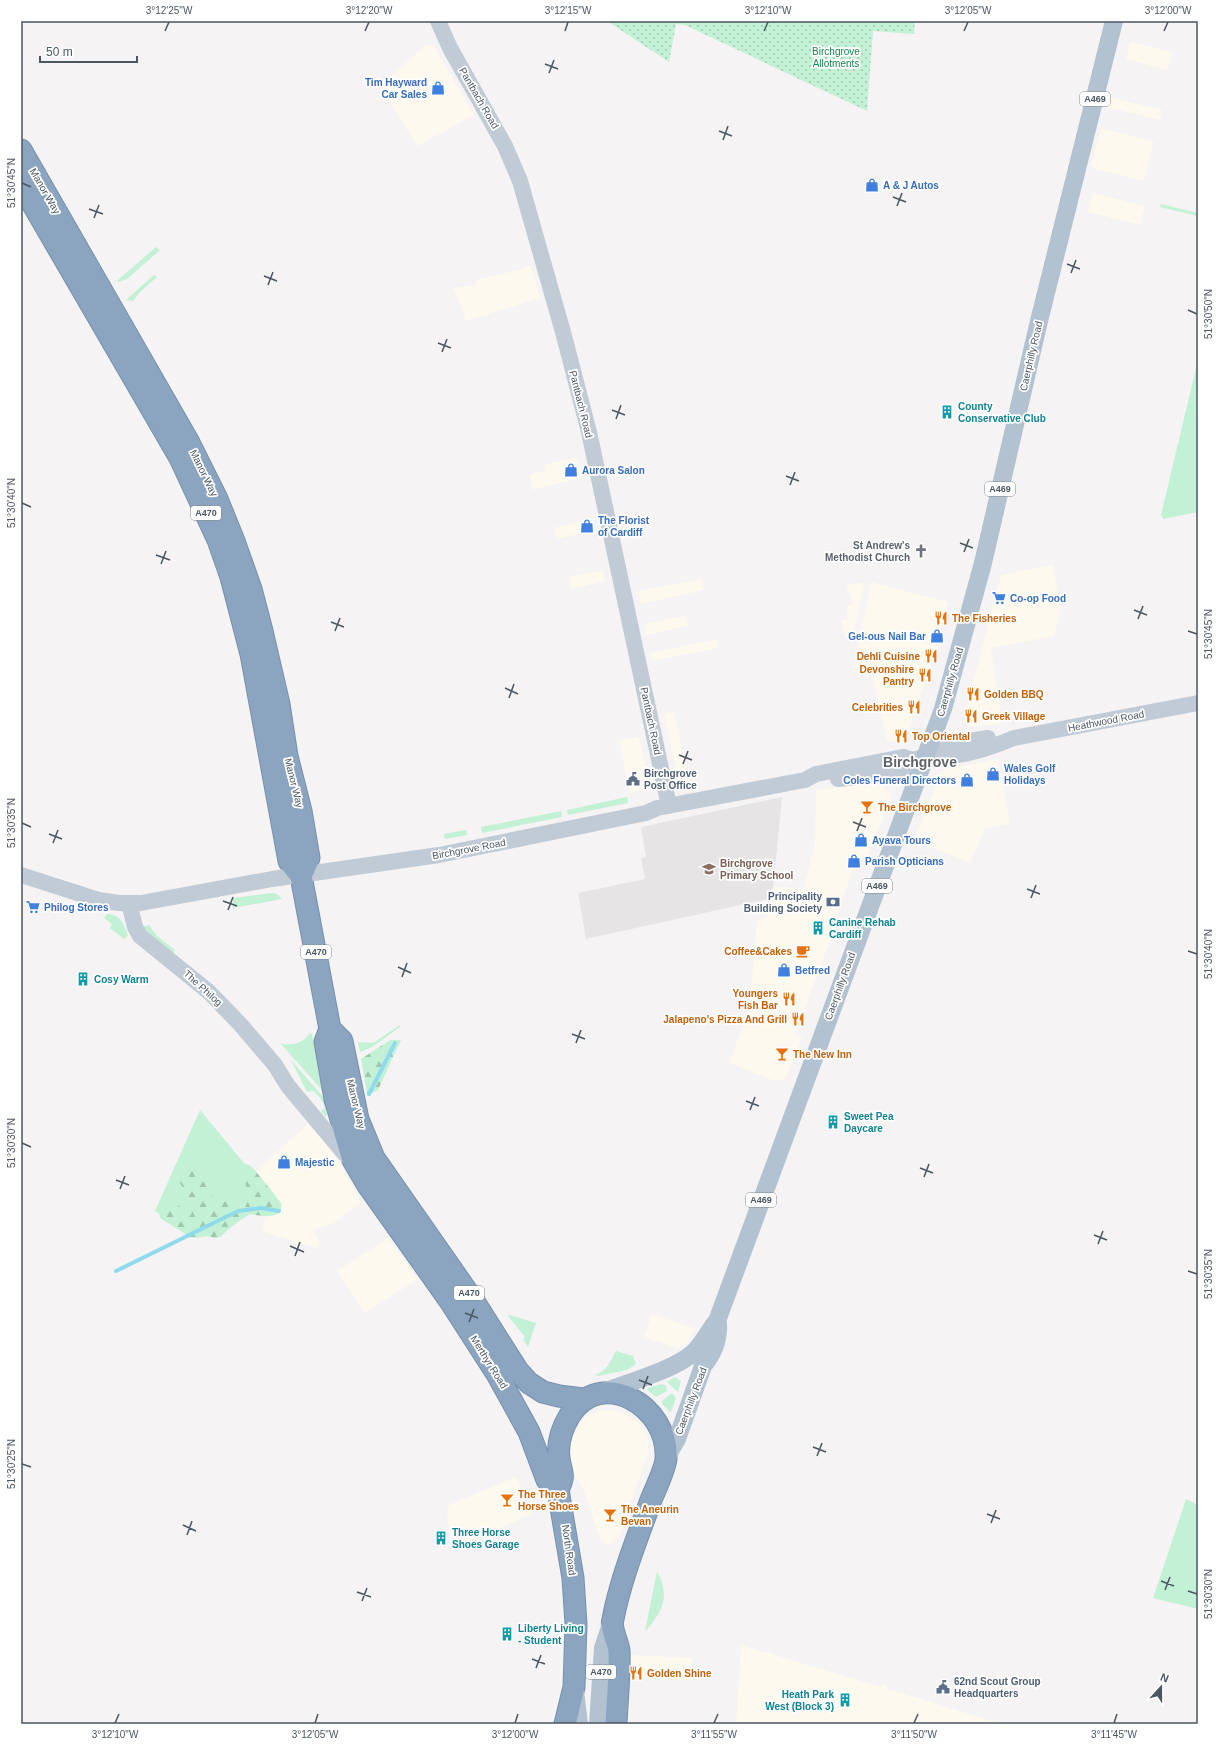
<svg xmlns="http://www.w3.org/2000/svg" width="1219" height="1745" font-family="Helvetica,sans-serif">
  <defs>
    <pattern id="forest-firs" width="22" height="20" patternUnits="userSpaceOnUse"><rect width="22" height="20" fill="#c3f1d5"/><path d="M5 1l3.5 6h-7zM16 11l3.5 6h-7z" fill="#a0c6b0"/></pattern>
    <pattern id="garden-dots" width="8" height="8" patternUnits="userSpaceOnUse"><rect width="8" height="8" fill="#c3f1d5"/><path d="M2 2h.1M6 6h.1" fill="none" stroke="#a0c6b0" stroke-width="1.8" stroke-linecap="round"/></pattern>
  </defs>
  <rect width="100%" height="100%" fill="#f5f3f3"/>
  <path fill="#fdf9ef" d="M1130,42L1172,52L1167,70L1126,59Z
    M426,45L434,46L474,115L417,146L380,86Z
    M1109,97L1162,110L1160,120L1106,107Z
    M1101,128L1154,142L1144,181L1094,169L1091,165Z
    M1093,193L1145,206L1140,225L1088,212Z
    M530,264L540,298L466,321L453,288L476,285L477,280L526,268Z
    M577,457L582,477L533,490L529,475L546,470L545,465Z
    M592,518L595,530L557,539L554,528Z
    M1053,565L1058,594L1064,593L1054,636L991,648L1002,723L975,727L970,726L964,722V717L1001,575Z
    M603,570L605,581L571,589L569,577Z
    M702,579L704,590L641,604L638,591Z
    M865,582L853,635L845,637L841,620L848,619L846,607L852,605L850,594L847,591L846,585Z
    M871,582L948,602L932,661L906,738L887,742L871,670L852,673Z
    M685,616L688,626L646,635L644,624Z
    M717,639L718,648L652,661L650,653Z
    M674,711L691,790L683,791L681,790L679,783L664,714Z
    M636,737L639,738L651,787L649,789L630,793L619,740Z
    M998,759L1010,824L985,828L970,863L914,840L941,773L947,769Z
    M873,784L883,786L889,791L891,797L867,859L858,856L829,937L831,938L795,1035L802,1038L786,1079L776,1081L729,1063L754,996L751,994L755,936L758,920L768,917L773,887L804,888L815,843L816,790Z
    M308,1124L330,1148L341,1165L352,1187L361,1202L334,1223L313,1230L320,1242L316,1248L262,1231L267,1211L283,1212L255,1172Z
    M388,1238L418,1279L365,1313L337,1271Z
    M652,1314L694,1328L688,1342L680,1348H677L644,1337Z
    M611,1410L623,1413L636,1421L645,1431L648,1441V1452L620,1535L615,1542L609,1545L605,1544L600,1538L583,1488L574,1474L569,1449L571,1437L576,1426L586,1416L598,1411Z
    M513,1478L518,1480L531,1514L452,1550L447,1512L449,1505Z
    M741,1645L881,1687L883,1684L888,1686L887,1688L888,1689L1002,1724H736Z
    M631,1655L692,1658V1680L631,1677Z"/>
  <path fill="#e6e4e5" d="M782,797L772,898L586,939L578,893L645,879L641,858L646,857L641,827Z"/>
  <path fill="#c3f1d5" d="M1161,204L1198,213V216L1160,207Z
    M156,247L160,250L127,279L118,282L117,281Z
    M154,275L157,277L140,292L133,301L126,300Z
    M1198,360V512L1163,519L1161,515Z
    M627,797L628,803L568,815L567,810Z
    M561,811L562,817L482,833L481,827Z
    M466,830L467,835L445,839L444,834Z
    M272,893L277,894L282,899L233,908V898Z
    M107,914C120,914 124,924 128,935L124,939L110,928L112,924L104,918Z
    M149,925L157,936L175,950L173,953L146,932L143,927Z
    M400,1025V1027L372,1047L360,1052L358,1042L373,1043Z
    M310,1033L312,1034L322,1090L280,1043C292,1047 303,1043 310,1033Z
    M291,1060L324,1098L327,1116H325L321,1111L325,1108L321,1099L314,1091L307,1092Z
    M200,1110L244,1163L251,1166L275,1195L234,1218L163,1216L155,1211Z
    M510,1315L536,1323L528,1347L523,1339L525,1337L508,1316Z
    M616,1351L633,1356L636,1364L627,1370L598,1376L595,1375C607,1371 610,1362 616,1351Z
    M675,1377L681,1381L678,1392L667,1382Z
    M662,1384L666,1386L667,1391L656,1397L647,1390L648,1388Z
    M672,1393L676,1398L671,1412H670L662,1404V1401Z
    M1186,1499L1198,1505V1609L1153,1598Z
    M657,1571C666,1588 667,1602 655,1619C652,1623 649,1628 645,1631Z"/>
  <path fill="url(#forest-firs)" d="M390,1040H401L378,1090L370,1094L367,1093L361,1059Z
    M190,1167L208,1172L213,1181L211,1195L215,1205C228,1199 232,1199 244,1208C254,1197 243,1183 243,1171L246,1168H253L281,1203C284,1221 262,1216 250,1214C242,1219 226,1230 221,1237L214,1238L207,1236L196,1238L190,1237L160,1218C158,1211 162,1205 168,1200C177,1202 181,1207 185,1215L189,1217L192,1213L186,1198L185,1191L177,1178L179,1172Z"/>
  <path fill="url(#garden-dots)" d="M607,21H915L914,34L873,31L867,111L685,25L676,24L669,62Z"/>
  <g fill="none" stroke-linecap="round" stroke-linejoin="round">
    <path stroke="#90daee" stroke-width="4" d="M369,1094L395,1043
      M116,1271L238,1211L261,1208L279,1211"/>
    <g stroke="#7690ad" stroke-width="23">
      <path id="highway" d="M21,150L188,441L217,499L234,541L251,589L262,631L279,704L287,756L301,811L309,858L301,876
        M21,184L180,458L218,540L231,577L251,654L289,861L301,876L330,1029L325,1042L335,1099L353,1160L367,1184L450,1301L497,1374L529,1432L547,1480L558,1490
        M330,1029L342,1041L358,1119L374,1158L473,1300L518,1371L529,1383L543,1392L559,1396L583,1399
        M565,1724L574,1687L576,1624L573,1578L558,1490C566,1473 561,1474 559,1458C557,1442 562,1428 570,1415C601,1366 669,1406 666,1458C666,1467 655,1490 651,1500C637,1539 621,1578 613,1619C610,1629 618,1641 619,1651C620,1673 617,1701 616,1724"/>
    </g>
    <path stroke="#c1cbd6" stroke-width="16" d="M438,21L450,48L505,146L520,181L563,332L589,432L669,806
      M943,751C946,752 949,754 952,755C967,756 1000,744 1014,738L1198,703
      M838,779L904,772L914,760L943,751L951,744L988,738
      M21,875L99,900L119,903H141L272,879L439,855L646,813L657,808L805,780L816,774L903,757L914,760
      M129,903L135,927L140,936L209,992L240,1024L275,1065L288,1086L344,1153L352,1159"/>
    <path stroke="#b3c2d1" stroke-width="18" d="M601,1393C626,1383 674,1370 693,1353C703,1344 708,1331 717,1321L943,709L983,563L1039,321L1114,21
      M666,1458L677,1439L703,1366C713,1354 719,1340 718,1324
      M575,1691L579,1724
      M598,1724L603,1648L612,1621"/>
    <use href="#highway" stroke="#8ba5c1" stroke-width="21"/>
  </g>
  <path fill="none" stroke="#4a5661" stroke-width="1.5" d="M165,31L169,22M365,31L369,22M565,31L568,22M764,31L768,22M964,31L968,22M1164,31L1168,22M545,64L558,69M549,73L554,60M719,131L732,136M723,140L728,126M22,183L31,187M893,197L906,202M897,206L902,193M89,209L103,214M94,218L99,205M1067,264L1080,269M1071,273L1076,260M264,276L277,281M268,285L273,272M1188,310L1197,314M438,343L451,348M442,352L447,339M612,410L625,415M616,419L621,405M786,476L799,481M790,485L795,472M22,503L31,507M960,543L973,548M964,552L969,539M156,555L170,560M161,564L166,551M1134,610L1147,615M1138,619L1143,606M331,622L344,627M335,631L340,618M1188,631L1197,634M505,688L518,694M509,698L514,684M679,755L692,760M683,764L688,751M853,822L866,827M22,823L31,827M857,831L862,818M49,834L62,839M53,843L58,830M1027,889L1040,894M1031,898L1036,885M223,901L237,906M228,910L233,897M1188,951L1197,954M398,967L411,973M402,977L407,963M572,1034L585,1039M576,1043L581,1030M746,1101L759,1106M750,1110L755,1097M22,1143L31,1147M920,1168L933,1173M924,1177L929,1164M116,1180L129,1185M120,1189L125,1176M1094,1235L1107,1240M1098,1244L1103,1231M290,1246L304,1252M295,1256L300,1242M1188,1271L1197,1274M465,1313L478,1318M469,1322L474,1309M639,1380L652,1385M643,1389L648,1376M813,1447L826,1452M817,1456L822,1443M22,1464L31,1467M987,1514L1000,1519M991,1523L996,1510M183,1525L196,1531M187,1535L192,1521M1161,1581L1174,1586M1165,1590L1170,1577M1188,1591L1197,1594M357,1592L371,1597M362,1601L367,1588M532,1659L545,1664M536,1668L541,1655M115,1723L119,1714M315,1723L318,1714M515,1723L518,1714M714,1723L718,1714M914,1723L918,1714M1114,1723L1117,1714"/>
  <defs>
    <g id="shop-bare" transform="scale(1.08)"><path d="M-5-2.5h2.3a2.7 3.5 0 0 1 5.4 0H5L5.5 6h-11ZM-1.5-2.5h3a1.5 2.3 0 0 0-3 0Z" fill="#3f7fe0" stroke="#fff" stroke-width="2.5" paint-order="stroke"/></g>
    <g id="building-bare" transform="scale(1.08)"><path d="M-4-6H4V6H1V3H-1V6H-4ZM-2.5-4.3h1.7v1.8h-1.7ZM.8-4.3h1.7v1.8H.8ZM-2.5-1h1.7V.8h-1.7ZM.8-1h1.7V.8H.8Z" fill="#0f9aa8" stroke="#fff" stroke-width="2.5" paint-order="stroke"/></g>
    <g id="church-bare" transform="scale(1.08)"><path d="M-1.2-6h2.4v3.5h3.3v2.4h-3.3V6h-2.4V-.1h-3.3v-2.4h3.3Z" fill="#6b7280" stroke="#fff" stroke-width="2.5" paint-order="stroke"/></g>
    <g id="supermarket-bare" transform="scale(1.08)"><path d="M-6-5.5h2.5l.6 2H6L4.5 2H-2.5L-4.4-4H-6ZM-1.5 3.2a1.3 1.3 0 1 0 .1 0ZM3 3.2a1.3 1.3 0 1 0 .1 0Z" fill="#3f7fe0" stroke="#fff" stroke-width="2.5" paint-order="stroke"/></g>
    <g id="restaurant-bare" transform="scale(1.08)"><path d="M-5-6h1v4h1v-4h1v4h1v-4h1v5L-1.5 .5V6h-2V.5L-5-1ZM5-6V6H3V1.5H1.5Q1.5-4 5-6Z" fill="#e8710a" stroke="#fff" stroke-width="2.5" paint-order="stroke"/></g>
    <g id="civic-bare" transform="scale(1.08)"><path d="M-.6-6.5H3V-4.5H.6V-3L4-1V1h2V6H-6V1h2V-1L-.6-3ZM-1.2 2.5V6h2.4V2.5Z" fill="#5c6f8a" stroke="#fff" stroke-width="2.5" paint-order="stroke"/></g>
    <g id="bar-bare" transform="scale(1.08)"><path d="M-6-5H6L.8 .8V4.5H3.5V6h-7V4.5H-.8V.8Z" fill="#e8710a" stroke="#fff" stroke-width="2.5" paint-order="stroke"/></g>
    <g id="school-bare" transform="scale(1.08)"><path d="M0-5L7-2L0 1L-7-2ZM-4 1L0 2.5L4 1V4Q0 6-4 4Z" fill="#8d6e63" stroke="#fff" stroke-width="2.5" paint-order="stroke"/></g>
    <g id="bank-bare" transform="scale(1.08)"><path d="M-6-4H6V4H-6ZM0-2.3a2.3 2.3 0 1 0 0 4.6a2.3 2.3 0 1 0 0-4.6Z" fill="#5c6f8a" stroke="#fff" stroke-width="2.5" paint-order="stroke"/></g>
    <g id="cafe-bare" transform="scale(1.08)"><path d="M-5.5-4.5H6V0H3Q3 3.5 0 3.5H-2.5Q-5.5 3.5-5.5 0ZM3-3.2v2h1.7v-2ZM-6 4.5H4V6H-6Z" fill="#e8710a" stroke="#fff" stroke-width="2.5" paint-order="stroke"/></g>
  </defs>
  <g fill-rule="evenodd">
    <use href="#shop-bare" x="438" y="88"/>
    <use href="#shop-bare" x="872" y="185"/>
    <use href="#building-bare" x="947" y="412"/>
    <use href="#shop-bare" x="571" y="470"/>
    <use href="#shop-bare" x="587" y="526"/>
    <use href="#church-bare" x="921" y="551"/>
    <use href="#supermarket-bare" x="999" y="598"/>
    <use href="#restaurant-bare" x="941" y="618"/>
    <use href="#shop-bare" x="937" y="636"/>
    <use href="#restaurant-bare" x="931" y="656"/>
    <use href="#restaurant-bare" x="925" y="675"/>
    <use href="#restaurant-bare" x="973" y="694"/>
    <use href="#restaurant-bare" x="914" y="707"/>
    <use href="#restaurant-bare" x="971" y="716"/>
    <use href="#restaurant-bare" x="901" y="736"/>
    <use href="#shop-bare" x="993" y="774"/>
    <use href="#civic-bare" x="633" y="779"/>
    <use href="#shop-bare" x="967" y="780"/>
    <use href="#bar-bare" x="867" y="807"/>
    <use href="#shop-bare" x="861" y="840"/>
    <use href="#shop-bare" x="854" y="861"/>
    <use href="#school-bare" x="709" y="869"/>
    <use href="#bank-bare" x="833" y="902"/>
    <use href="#supermarket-bare" x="33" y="907"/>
    <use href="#building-bare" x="818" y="928"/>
    <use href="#cafe-bare" x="803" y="951"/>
    <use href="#shop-bare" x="784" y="970"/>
    <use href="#building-bare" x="83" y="979"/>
    <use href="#restaurant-bare" x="789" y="999"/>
    <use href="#restaurant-bare" x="798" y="1019"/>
    <use href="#bar-bare" x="782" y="1054"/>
    <use href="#building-bare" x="833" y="1122"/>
    <use href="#shop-bare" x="284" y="1162"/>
    <use href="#bar-bare" x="507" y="1500"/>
    <use href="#bar-bare" x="610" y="1515"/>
    <use href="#building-bare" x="441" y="1538"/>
    <use href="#building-bare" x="507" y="1634"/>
    <use href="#restaurant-bare" x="636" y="1673"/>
    <use href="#civic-bare" x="943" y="1687"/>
    <use href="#building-bare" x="845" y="1700"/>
  </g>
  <g text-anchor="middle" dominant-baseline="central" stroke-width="3.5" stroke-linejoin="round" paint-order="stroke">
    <g fill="#fff" stroke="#808990" stroke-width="1">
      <rect x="1080" y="92" width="30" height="14" rx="3"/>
      <rect x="985" y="482" width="30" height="14" rx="3"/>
      <rect x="191" y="506" width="30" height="14" rx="3"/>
      <rect x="862" y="879" width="30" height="14" rx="3"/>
      <rect x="301" y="945" width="30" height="14" rx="3"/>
      <rect x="746" y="1193" width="30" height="14" rx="3"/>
      <rect x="454" y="1286" width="30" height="14" rx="3"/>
      <rect x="586" y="1665" width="30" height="14" rx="3"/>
    </g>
    <g font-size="9" font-weight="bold" fill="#4a5661">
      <text x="1095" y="99">A469</text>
      <text x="1000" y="489">A469</text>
      <text x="206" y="513">A470</text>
      <text x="877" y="886">A469</text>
      <text x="316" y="952">A470</text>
      <text x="761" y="1200">A469</text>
      <text x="469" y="1293">A470</text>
      <text x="601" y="1672">A470</text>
    </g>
    <g font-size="10" fill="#17864f" stroke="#fff">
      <text x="836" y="51">Birchgrove<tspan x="836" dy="12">Allotments</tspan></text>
    </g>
    <g font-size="10" font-weight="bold" fill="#366cbe" stroke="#fff" text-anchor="start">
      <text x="427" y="82" text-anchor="end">Tim Hayward<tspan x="427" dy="12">Car Sales</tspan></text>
      <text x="883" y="185">A &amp; J Autos</text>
      <text x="582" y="470">Aurora Salon</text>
      <text x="598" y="520">The Florist<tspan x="598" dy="12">of Cardiff</tspan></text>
      <text x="1010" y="598">Co-op Food</text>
      <text x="926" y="636" text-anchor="end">Gel-ous Nail Bar</text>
      <text x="1004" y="768">Wales Golf<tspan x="1004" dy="12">Holidays</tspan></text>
      <text x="956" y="780" text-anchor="end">Coles Funeral Directors</text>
      <text x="872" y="840">Ayava Tours</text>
      <text x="865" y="861">Parish Opticians</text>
      <text x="44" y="907">Philog Stores</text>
      <text x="795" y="970">Betfred</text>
      <text x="295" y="1162">Majestic</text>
    </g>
    <g font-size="10" fill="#4a5661" stroke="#fff">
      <text transform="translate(479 98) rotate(60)">Pantbach Road</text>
      <text transform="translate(45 191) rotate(60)">Manor Way</text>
      <text transform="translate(1031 356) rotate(-77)">Caerphilly Road</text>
      <text transform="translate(581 404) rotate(76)">Pantbach Road</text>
      <text transform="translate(204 473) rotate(64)">Manor Way</text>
      <text transform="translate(950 682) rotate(-74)">Caerphilly Road</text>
      <text transform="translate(651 721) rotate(78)">Pantbach Road</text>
      <text transform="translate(1106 721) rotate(-11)">Heathwood Road</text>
      <text transform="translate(294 783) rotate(76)">Manor Way</text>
      <text transform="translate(469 849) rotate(-11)">Birchgrove Road</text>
      <text transform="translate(840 986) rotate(-70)">Caerphilly Road</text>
      <text transform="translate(203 988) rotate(42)">The Philog</text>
      <text transform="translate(356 1104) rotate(76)">Manor Way</text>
      <text transform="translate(489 1362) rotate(58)">Merthyr Road</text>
      <text transform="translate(691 1401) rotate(-69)">Caerphilly Road</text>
      <text transform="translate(569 1550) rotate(82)">North Road</text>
    </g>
    <g font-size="10" font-weight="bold" fill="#0d838f" stroke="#fff" text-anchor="start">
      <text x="958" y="406">County<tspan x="958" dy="12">Conservative Club</tspan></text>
      <text x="829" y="922">Canine Rehab<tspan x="829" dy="12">Cardiff</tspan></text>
      <text x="94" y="979">Cosy Warm</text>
      <text x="844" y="1116">Sweet Pea<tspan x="844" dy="12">Daycare</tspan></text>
      <text x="452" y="1532">Three Horse<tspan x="452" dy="12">Shoes Garage</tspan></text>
      <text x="518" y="1628">Liberty Living<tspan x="518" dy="12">- Student</tspan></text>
      <text x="834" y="1694" text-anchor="end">Heath Park<tspan x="834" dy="12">West (Block 3)</tspan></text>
    </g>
    <g font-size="10" font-weight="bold" fill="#5b616d" stroke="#fff" text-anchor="end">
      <text x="910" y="545">St Andrew's<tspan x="910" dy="12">Methodist Church</tspan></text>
    </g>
    <g font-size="10" font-weight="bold" fill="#c56008" stroke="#fff" text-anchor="start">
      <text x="952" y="618">The Fisheries</text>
      <text x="920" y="656" text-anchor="end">Dehli Cuisine</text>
      <text x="914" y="669" text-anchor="end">Devonshire<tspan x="914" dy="12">Pantry</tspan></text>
      <text x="984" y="694">Golden BBQ</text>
      <text x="903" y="707" text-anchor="end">Celebrities</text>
      <text x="982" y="716">Greek Village</text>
      <text x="912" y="736">Top Oriental</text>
      <text x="878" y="807">The Birchgrove</text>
      <text x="792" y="951" text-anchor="end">Coffee&amp;Cakes</text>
      <text x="778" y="993" text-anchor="end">Youngers<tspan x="778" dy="12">Fish Bar</tspan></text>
      <text x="787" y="1019" text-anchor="end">Jalapeno's Pizza And Grill</text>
      <text x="793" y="1054">The New Inn</text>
      <text x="518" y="1494">The Three<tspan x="518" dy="12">Horse Shoes</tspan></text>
      <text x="621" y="1509">The Aneurin<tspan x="621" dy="12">Bevan</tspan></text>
      <text x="647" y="1673">Golden Shine</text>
    </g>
    <g font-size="10" font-weight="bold" fill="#4e5e75" stroke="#fff" text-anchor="start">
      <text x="644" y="773">Birchgrove<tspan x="644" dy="12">Post Office</tspan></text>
      <text x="822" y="896" text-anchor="end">Principality<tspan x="822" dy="12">Building Society</tspan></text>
      <text x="954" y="1681">62nd Scout Group<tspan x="954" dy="12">Headquarters</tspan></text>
    </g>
    <g font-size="10" font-weight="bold" fill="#785e54" stroke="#fff" text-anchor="start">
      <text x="720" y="863">Birchgrove<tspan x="720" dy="12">Primary School</tspan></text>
    </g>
    <g font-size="14" font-weight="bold" fill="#5f6368" stroke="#fff">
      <text x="920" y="762">Birchgrove</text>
    </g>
  </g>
  <rect width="1219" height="1745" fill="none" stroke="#ffffff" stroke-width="44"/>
  <g transform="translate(1161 1687) rotate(21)" stroke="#ffffff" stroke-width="3" paint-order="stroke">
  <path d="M0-3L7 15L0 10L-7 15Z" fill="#4a5661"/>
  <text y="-6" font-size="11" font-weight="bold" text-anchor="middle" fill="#4a5661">N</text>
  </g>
  <path d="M40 56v6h97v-6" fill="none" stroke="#4a5661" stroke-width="2"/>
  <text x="46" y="56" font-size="12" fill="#4a5661" stroke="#ffffff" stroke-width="3" paint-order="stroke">50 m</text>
  <rect x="22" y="22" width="1175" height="1701" fill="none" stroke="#4a5661" stroke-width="1.5"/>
  <g font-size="10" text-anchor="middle" fill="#4a5661">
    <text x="169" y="14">3°12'25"W</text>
    <text x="369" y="14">3°12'20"W</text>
    <text x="568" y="14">3°12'15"W</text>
    <text x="768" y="14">3°12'10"W</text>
    <text x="968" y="14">3°12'05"W</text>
    <text x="1168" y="14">3°12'00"W</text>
    <text transform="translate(11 183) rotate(-90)" y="4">51°30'45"N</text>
    <text transform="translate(1208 314) rotate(-90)" y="4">51°30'50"N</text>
    <text transform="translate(11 503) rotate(-90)" y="4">51°30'40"N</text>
    <text transform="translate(1208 634) rotate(-90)" y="4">51°30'45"N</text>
    <text transform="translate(11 823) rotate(-90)" y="4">51°30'35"N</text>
    <text transform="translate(1208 954) rotate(-90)" y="4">51°30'40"N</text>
    <text transform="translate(11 1143) rotate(-90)" y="4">51°30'30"N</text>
    <text transform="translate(1208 1274) rotate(-90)" y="4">51°30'35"N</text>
    <text transform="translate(11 1464) rotate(-90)" y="4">51°30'25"N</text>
    <text transform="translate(1208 1594) rotate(-90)" y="4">51°30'30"N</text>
    <text x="115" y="1738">3°12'10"W</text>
    <text x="315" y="1738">3°12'05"W</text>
    <text x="515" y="1738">3°12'00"W</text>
    <text x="714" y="1738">3°11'55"W</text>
    <text x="914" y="1738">3°11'50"W</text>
    <text x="1114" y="1738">3°11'45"W</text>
  </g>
</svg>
